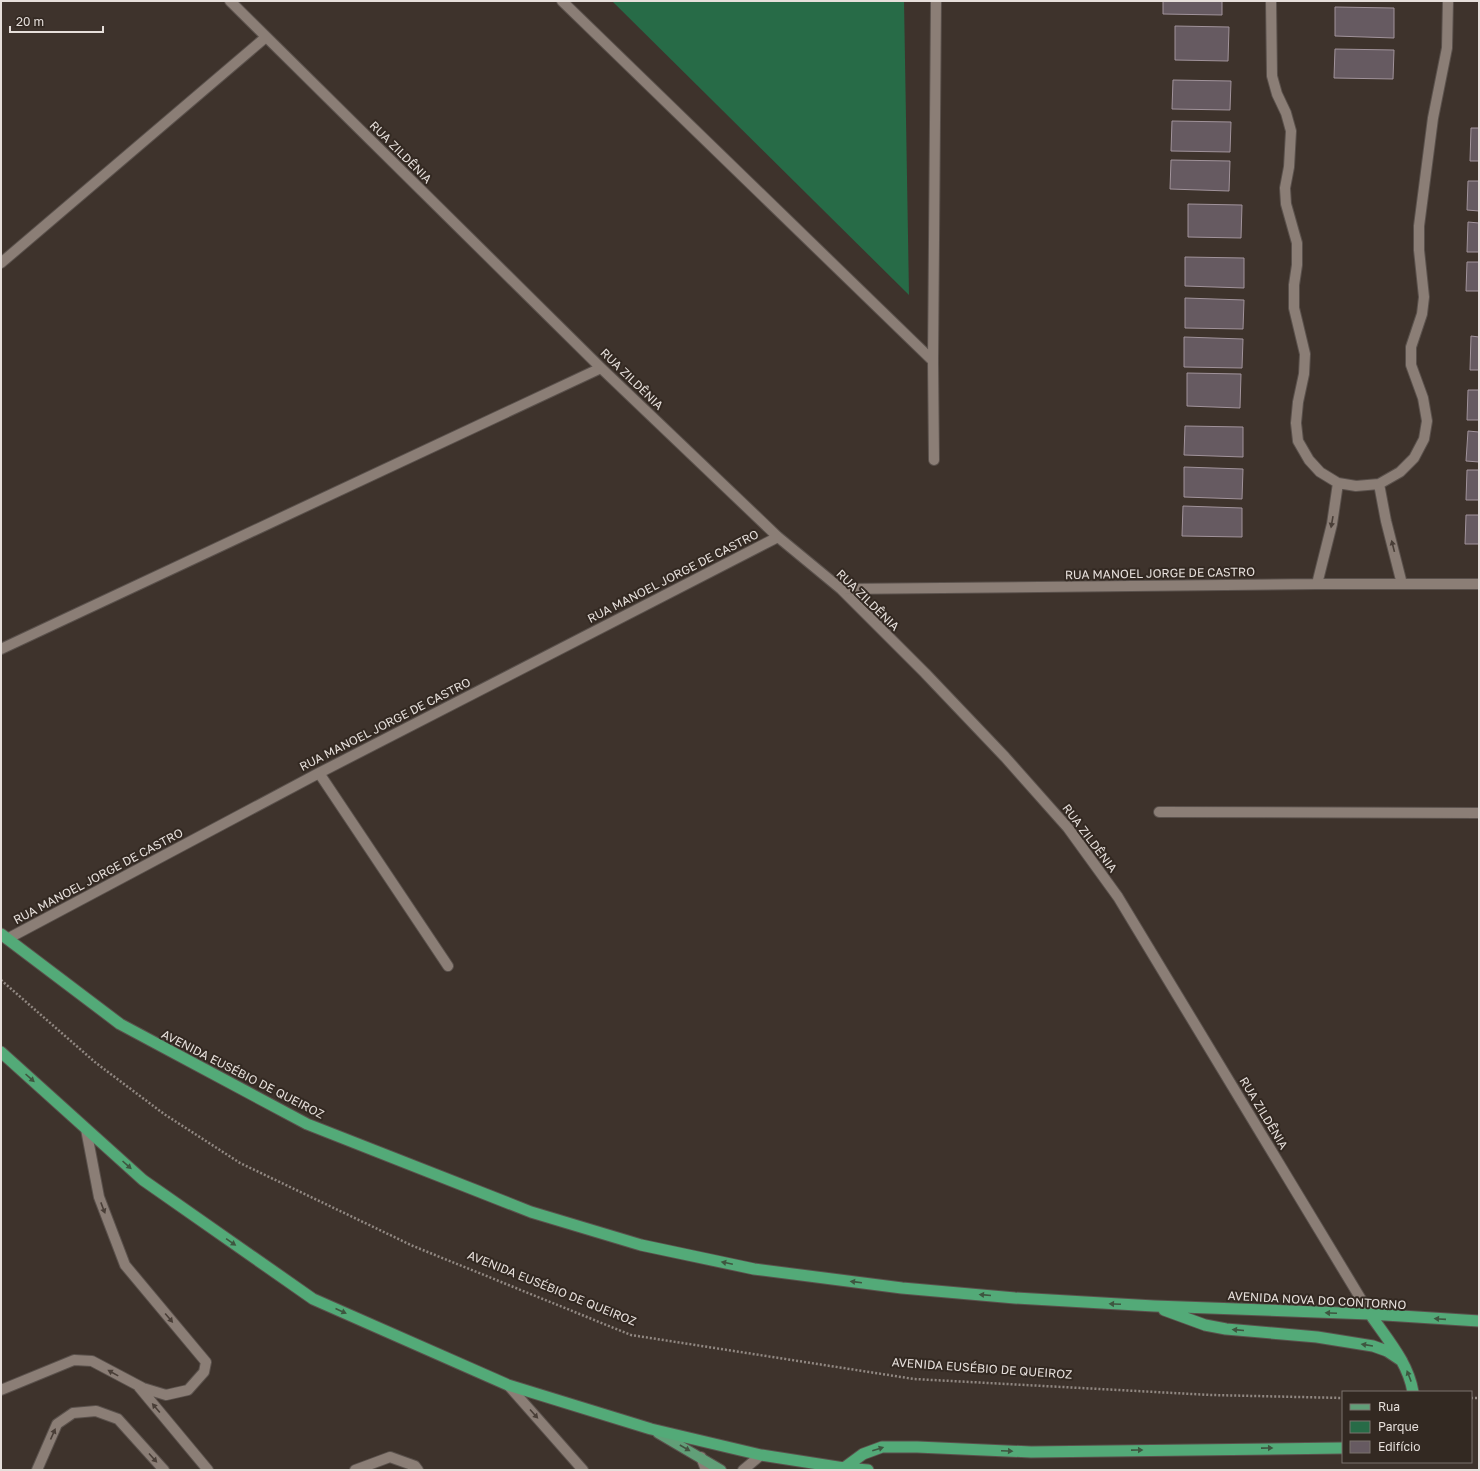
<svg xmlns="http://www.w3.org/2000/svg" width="1480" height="1471" font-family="'Golos Text',sans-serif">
  <rect width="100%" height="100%" fill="#3e332c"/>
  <path fill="#276b47" d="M612,1H904L909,295Z"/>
  <path fill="#665a61" stroke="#a1939b" d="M1163,1H1222V15L1163,14Z
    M1335,7L1394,8V38L1335,36Z
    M1175,26L1229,27L1228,61L1175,60Z
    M1335,49L1394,50L1393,79L1334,78Z
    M1173,80L1231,81L1230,110L1172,109Z
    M1172,121L1231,122L1230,152L1171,151Z
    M1471,128H1479V161H1470Z
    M1171,160L1230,161L1229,191L1170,189Z
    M1468,181H1479V211L1467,210Z
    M1188,204L1242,205L1241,238L1188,237Z
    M1468,222L1479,223V252H1467Z
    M1185,257L1244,258V288L1185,286Z
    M1467,262H1479V291H1466Z
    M1185,298L1244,300L1243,329L1185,328Z
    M1471,336L1479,337V370H1470Z
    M1184,337L1243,339L1242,368L1184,367Z
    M1187,373L1241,374L1240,408L1187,406Z
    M1468,390H1479V420H1467Z
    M1185,426L1243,427V457L1184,455Z
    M1468,431L1479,432V462L1466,461Z
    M1184,467L1243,469L1242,499L1184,497Z
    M1467,470H1479V500H1466Z
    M1183,506L1242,508V537L1182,536Z
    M1466,515H1479V544H1465Z"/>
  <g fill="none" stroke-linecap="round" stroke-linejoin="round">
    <g stroke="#5a514c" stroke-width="12">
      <path id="service" d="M508,1385L583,1470
        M139,1387L208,1470
        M1,1390L74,1360L92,1361L143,1388L166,1395L188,1390L204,1372L206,1362L125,1265L99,1197L86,1129
        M701,1457L706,1470
        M37,1470L57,1424L73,1413L96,1411L118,1419L164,1470
        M355,1470L390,1457L415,1466L418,1470
        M743,1470L761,1455"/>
    </g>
    <g stroke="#5a514c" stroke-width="12">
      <path id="minor" d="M230,1L601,368L778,537L841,589L925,673L1005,757L1068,828L1118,897L1370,1314
        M562,1L933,361
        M1271,1L1272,76L1277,94L1286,113L1291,131L1289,167L1285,188L1286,204L1297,243V265L1294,285V308L1305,354L1304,374L1298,402L1296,423L1298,441L1309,460L1320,472L1338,483L1356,486L1379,484L1400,472L1414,458L1424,439L1427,421L1423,398L1411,365V347L1422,314L1424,297L1419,250V226L1433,118L1447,48L1448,1
        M1,263L266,37
        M934,460L933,361L936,1
        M1379,484L1386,521L1402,584
        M1317,584L1332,524L1338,483
        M841,589L1317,584H1479
        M1,649L601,368
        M319,773L448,966
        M1159,812L1479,813
        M7,939L319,773L778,537"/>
    </g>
    <g stroke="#5a514c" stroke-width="12">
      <path id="primary" d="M658,1433L721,1470"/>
    </g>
    <g stroke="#5a514c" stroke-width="13">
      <path id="trunk" d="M1,934L120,1024L307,1124L531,1212L641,1245L754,1269L902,1288L1015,1298L1154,1306L1370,1314L1479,1321
        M1,1052L143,1180L313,1299L508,1385L651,1429L761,1455L844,1468L868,1470
        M1164,1310L1205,1325L1226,1329L1317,1337L1373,1346L1387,1351L1402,1361
        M1370,1314C1387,1339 1408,1362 1413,1392
        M844,1468L863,1454L882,1447H917L1031,1452L1343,1448"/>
    </g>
    <path stroke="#918882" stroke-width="2.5" stroke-dasharray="2 2" stroke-linecap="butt" d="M1,980L96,1063L164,1114L240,1163L413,1246L631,1335L914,1379L1211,1395L1343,1398
      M1471,1398H1479"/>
    <use href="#service" stroke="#8b7e76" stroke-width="10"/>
    <use href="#minor" stroke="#8b7e76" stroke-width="10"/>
    <use href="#primary" stroke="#619f78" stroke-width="10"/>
    <use href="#trunk" stroke="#53aa78" stroke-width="11"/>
  </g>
  <defs><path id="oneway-solid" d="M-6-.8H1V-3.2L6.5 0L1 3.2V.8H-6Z"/></defs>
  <g fill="#493e37">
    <use href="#oneway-solid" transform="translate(1332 522) rotate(100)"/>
    <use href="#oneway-solid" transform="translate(1393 546) rotate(-104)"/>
    <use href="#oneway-solid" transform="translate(103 1208) rotate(69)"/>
    <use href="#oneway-solid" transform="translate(169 1318) rotate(50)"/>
    <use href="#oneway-solid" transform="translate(113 1373) rotate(-151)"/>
    <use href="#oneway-solid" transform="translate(156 1408) rotate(-130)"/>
    <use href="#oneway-solid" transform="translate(534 1414) rotate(48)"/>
    <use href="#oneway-solid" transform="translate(53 1434) rotate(-66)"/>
    <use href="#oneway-solid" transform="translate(153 1458) rotate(48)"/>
  </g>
  <g fill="#3e5640">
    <use href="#oneway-solid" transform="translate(30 1078) rotate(42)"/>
    <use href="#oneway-solid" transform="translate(127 1165) rotate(42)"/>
    <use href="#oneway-solid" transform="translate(231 1242) rotate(35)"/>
    <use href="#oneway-solid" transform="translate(727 1263) rotate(-168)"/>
    <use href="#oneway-solid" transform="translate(856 1282) rotate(-173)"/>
    <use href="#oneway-solid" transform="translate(985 1295) rotate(-175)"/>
    <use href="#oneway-solid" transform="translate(1115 1304) rotate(-177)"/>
    <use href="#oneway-solid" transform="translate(341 1311) rotate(24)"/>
    <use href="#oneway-solid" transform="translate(1331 1313) rotate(-178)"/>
    <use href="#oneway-solid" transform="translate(1440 1319) rotate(-176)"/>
    <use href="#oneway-solid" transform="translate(1238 1330) rotate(-175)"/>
    <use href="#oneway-solid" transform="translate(1367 1345) rotate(-171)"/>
    <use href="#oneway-solid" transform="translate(1409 1376) rotate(-111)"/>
    <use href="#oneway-solid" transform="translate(1267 1448) rotate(-1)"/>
    <use href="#oneway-solid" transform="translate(878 1449) rotate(-17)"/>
    <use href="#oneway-solid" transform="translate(1137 1450) rotate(-1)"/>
    <use href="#oneway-solid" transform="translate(1007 1451) rotate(3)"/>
  </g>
  <use fill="#435240" href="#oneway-solid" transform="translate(685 1448) rotate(30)"/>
  <g text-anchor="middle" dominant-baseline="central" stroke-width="4" stroke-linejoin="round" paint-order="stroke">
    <g font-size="12" fill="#e6dfdb" stroke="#332922">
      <text transform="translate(401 152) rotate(45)">RUA ZILDÊNIA</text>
      <text transform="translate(632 379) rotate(44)">RUA ZILDÊNIA</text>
      <text transform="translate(1160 573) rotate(-1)">RUA MANOEL JORGE DE CASTRO</text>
      <text transform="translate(673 576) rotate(-27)">RUA MANOEL JORGE DE CASTRO</text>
      <text transform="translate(868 600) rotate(44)">RUA ZILDÊNIA</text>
      <text transform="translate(385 724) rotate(-27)">RUA MANOEL JORGE DE CASTRO</text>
      <text transform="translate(1090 838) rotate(53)">RUA ZILDÊNIA</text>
      <text transform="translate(98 876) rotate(-28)">RUA MANOEL JORGE DE CASTRO</text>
      <text transform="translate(243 1074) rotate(27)">AVENIDA EUSÉBIO DE QUEIROZ</text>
      <text transform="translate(1264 1113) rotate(59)">RUA ZILDÊNIA</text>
      <text transform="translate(552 1288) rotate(22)">AVENIDA EUSÉBIO DE QUEIROZ</text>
      <text transform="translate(1317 1300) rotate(3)">AVENIDA NOVA DO CONTORNO</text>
      <text transform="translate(982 1368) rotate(4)">AVENIDA EUSÉBIO DE QUEIROZ</text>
    </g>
  </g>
  <rect width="1480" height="1471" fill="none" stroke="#e6dfdb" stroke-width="4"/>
  <rect x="1342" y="1391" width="130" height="72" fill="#332922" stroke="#7b726c"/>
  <rect x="1350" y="1404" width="20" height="6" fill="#619f78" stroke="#7b726c"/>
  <text x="1378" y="1411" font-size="12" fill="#e6dfdb">Rua</text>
  <rect x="1350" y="1421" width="20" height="12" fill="#276b47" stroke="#7b726c"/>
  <text x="1378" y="1431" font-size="12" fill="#e6dfdb">Parque</text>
  <rect x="1350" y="1441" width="20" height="12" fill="#665a61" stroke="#7b726c"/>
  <text x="1378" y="1451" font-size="12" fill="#e6dfdb">Edifício</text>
  <path d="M10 26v6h93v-6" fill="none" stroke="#e6dfdb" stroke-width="2"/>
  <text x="16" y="26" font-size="12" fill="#e6dfdb" stroke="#332922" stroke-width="3" paint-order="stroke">20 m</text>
</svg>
